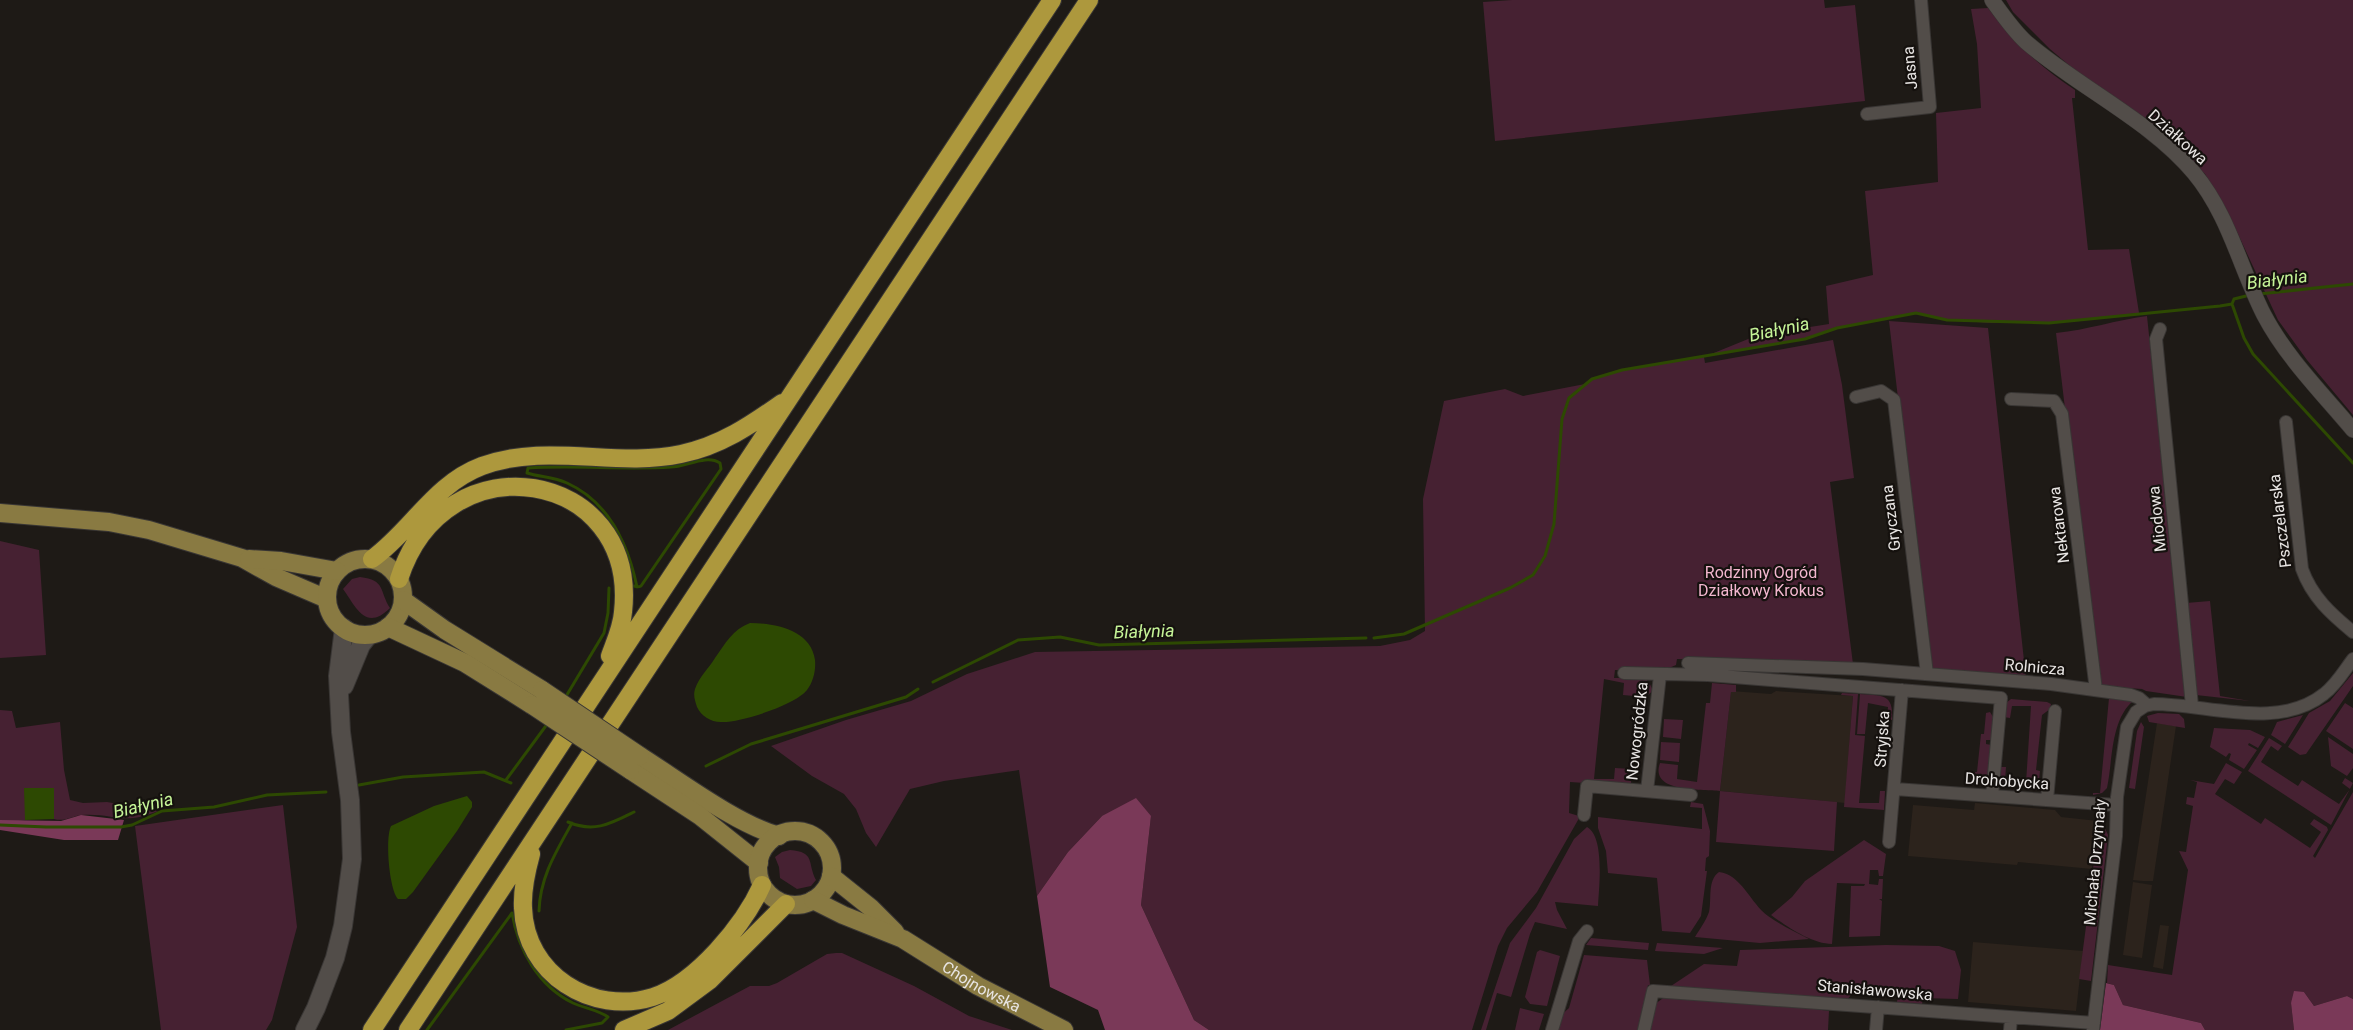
<svg xmlns="http://www.w3.org/2000/svg" width="2353" height="1030" font-family="Roboto,sans-serif">
  <rect width="100%" height="100%" fill="#1e1a16"/>
  <path fill="#2c231c" d="M1731,691L1771,694L1776,691L1853,696L1845,803L1720,791Z
    M2157,723L2176,726L2153,881H2143L2133,880Z
    M1975,803L2055,810L2061,817L2098,821L2092,869L2018,862L2017,865L1908,856L1913,805L1974,810Z
    M2133,882L2152,885L2142,958L2123,955Z
    M2160,925L2169,926L2163,969L2153,967Z
    M1973,942L2083,951L2076,1011L1968,1002Z"/>
  <path fill="#462132" d="M1512,0H1824L1825,8L1855,5L1865,101L1495,141L1483,2Z
    M2006,0H2353V415L2307,360L2278,320L2230,217L2205,174L2155,129L2090,83L2050,49L2013,12Z
    M1988,8C2012,41 2041,68 2075,90V98H2072L2088,250L2129,249L2139,313L2049,323H1991L1947,320L1916,313L1837,328L1805,339L1704,357L1705,363L1833,340L1842,385L1854,478L1830,482L1853,664L1677,659L1676,665L1662,671L1615,670L1614,678H1644L1649,682L1653,691L1645,697L1623,695L1624,683L1604,679L1594,779H1614L1615,768L1631,769V786L1570,782L1569,813L1579,816L1578,820L1537,892L1507,928L1498,946L1472,1030H1209L1194,1020L1141,905L1151,816H1102L1068,852L1037,896L1019,770L944,781L910,789L876,847L866,833L856,809L844,794L812,776L771,746L846,720L911,701L967,674L1035,652L1380,646L1410,640L1425,631L1423,499L1444,401L1505,389L1523,396L1585,384L1592,379L1622,370L1704,357L1758,335L1829,324L1826,286L1873,275L1865,191L1938,182L1936,113L1981,108L1977,44L1971,9Z
    M2147,316L2187,697L2146,691L2142,689L2098,686L2056,333C2087,330 2116,320 2147,316Z
    M1889,321L1988,328L2026,679L1930,673Z
    M0,541L39,550L46,655L0,658Z
    M360,577C386,580 379,591 390,608C365,633 355,605 343,589L352,579Z
    M2210,601L2220,696L2250,701L2196,695L2186,603Z
    M2353,673V686L2306,754L2300,755L2288,747L2309,713L2330,701Z
    M1712,683L1736,685V692H1731L1720,791L1837,802L1834,851L1716,842L1720,791C1702,789 1649,793 1660,763L1678,765L1677,779L1697,782L1706,703H1710Z
    M1842,693L1858,694L1855,735L1865,736L1859,803H1879L1880,791H1885L1884,810L1844,807L1853,696L1841,695Z
    M2093,693L2134,700C2110,720 2113,760 2107,788L2102,793L2093,795V793H2100L2109,698L2093,696Z
    M1860,694C1882,696 1894,693 1892,720L1887,719L1888,707L1868,703L1865,734H1857Z
    M2011,699L2047,702L2051,704L2050,709L2042,715L2036,770L2040,771L2039,781L2033,787L2004,786L1999,780L2000,767H2006L2005,780L2026,783L2031,706H2012L2010,718L2004,717L2006,703Z
    M2345,703L2353,708V749L2326,731Z
    M0,710L12,711L16,728L60,722L64,770L70,800L83,803L107,802L158,811C123,826 114,813 82,815C72,816 65,822 54,819L53,788H25V820L11,822L0,820Z
    M1990,712L1993,717L1992,740H1986V744L1991,745L1989,775H1975V772H1977L1981,734H1984L1986,713Z
    M2158,713L2179,714L2184,719L2185,728L2149,722L2147,716Z
    M2303,715L2285,744L2271,735L2277,722Z
    M1664,719L1683,720L1681,739L1663,737Z
    M2141,722L2144,727L2135,789L2129,788L2137,731Z
    M2214,728L2250,730L2265,737L2258,748L2249,743L2248,745L2257,750L2244,769L2229,760L2231,754L2229,753L2226,757L2210,747Z
    M2328,737L2353,754V768L2347,776L2331,766Z
    M2269,738L2282,746L2278,751L2271,746L2261,762L2298,786L2302,780L2339,804L2350,789L2342,783L2345,778L2353,783L2331,825L2248,771Z
    M1661,742L1680,743L1679,762L1660,760Z
    M2226,763L2242,772L2234,784L2225,779L2215,794L2261,824L2265,818L2310,848L2321,832L2310,824L2314,819L2327,827L2328,830L2313,856L2315,858L2353,792V999L2347,996L2314,1006L2304,992L2291,1003L2294,1030H2205L2201,1023L2123,1005L2114,985L2107,983L2108,965L2172,975L2188,870L2179,851L2186,852L2193,806L2186,804L2187,797L2194,798L2197,782L2190,780L2214,784Z
    M1691,802L1703,804L1710,831L1709,856L1706,858L1705,871H1707L1701,916L1690,933L1662,931L1657,878L1608,873L1606,851L1598,828V817L1702,829V808L1690,807Z
    M283,805L297,927L272,1020L266,1030H161L135,826Z
    M2098,821L2102,822L2108,835L2091,981L2079,979L2091,889Z
    M1587,827C1605,837 1599,887 1598,906L1555,902L1557,910L1567,929L1535,922L1530,934L1511,997L1497,993L1486,1030H1481L1510,943L1536,908L1574,839Z
    M1864,840L1886,854L1883,876H1879L1878,870H1870L1869,884L1878,885L1879,879H1883L1882,899H1879L1882,901L1880,936L1849,937L1851,886H1864L1865,884L1837,883L1832,944C1812,944 1787,927 1771,915L1792,897L1805,881Z
    M790,850C816,852 807,863 816,880L811,886L797,889L780,878L779,867L775,857L782,852Z
    M1719,872C1741,874 1751,904 1768,916C1781,925 1795,932 1809,939L1760,943L1695,937C1699,930 1706,921 1709,912C1712,900 1707,880 1719,872Z
    M1591,938L1649,943L1648,950L1586,945Z
    M1657,943L1723,948L1704,954L1655,951Z
    M1886,945L1939,946L1955,951L1961,970L1958,999L1923,998L1922,1004L1897,1002L1898,994L1854,991L1847,1000L1671,986L1704,964L1737,966L1740,950Z
    M1540,950L1560,956L1547,1006L1530,1004L1525,997L1537,952Z
    M836,953H842L914,986L969,1016L1012,1030H668L750,986H769L777,983L827,954Z
    M1584,955L1647,960L1650,985H1648L1639,1030H1556L1558,1018L1569,1008Z
    M1666,996L1822,1006V1010L1829,1011L1828,1030H1647L1655,1004Z
    M1520,1008L1544,1014L1539,1030H1515Z"/>
  <path fill="#7a3958" d="M1136,798L1151,816L1141,905L1194,1020L1209,1030H1105L1098,1010L1050,987L1037,896L1068,852L1102,816Z
    M81,815L124,820L118,840H64L0,830V820L61,821Z
    M2106,983L2114,985L2123,1005L2201,1023L2205,1030H2100Z
    M2294,991L2304,992L2314,1006L2347,996L2353,999V1030H2294L2291,1003Z"/>
  <path fill="#2d4902" d="M750,623C775,623 811,630 815,660C816,671 813,682 807,690C795,705 742,722 723,722C712,723 701,716 697,707C695,701 693,695 695,689C699,677 709,668 715,658C725,644 733,629 750,623Z
    M24,788H54V819L25,820Z
    M467,796L472,802V807L457,831L413,892L406,899H398C389,889 385,838 391,826L434,806Z"/>
  <g fill="none" stroke-linecap="round" stroke-linejoin="round">
    <path stroke="#2d4902" stroke-width="3" d="M2259,294L2353,284
      M2232,304L2244,338L2253,354L2353,463
      M634,586C637,587 639,587 641,586L721,469L720,463C706,454 686,467 671,467C624,470 576,465 528,468L527,473C540,477 554,477 567,483C609,502 628,544 637,587
      M1374,638L1404,634L1510,588L1533,575L1545,556L1554,524L1562,419L1569,398L1592,379L1622,370L1805,339L1837,328L1916,313L1947,320L2049,323L2220,306L2232,304L2234,299L2250,295
      M933,682L1018,640L1060,637L1099,645L1366,638
      M565,698L604,633L608,613L609,588
      M706,766L751,744L906,697L918,689
      M506,780L548,723
      M359,785L403,777L484,772L511,783
      M568,822C594,833 610,824 634,812
      M0,825L46,827H121L132,825L162,811L214,807L267,795L326,792
      M539,911C540,877 556,852 572,823
      M512,913C518,949 538,986 573,1003C584,1008 598,1010 608,1017L602,1023L566,1030
      M427,1030L512,913"/>
    <g stroke="#393634" stroke-width="14">
      <path id="minor" d="M1867,114L1930,107L1921,0
        M2160,329L2156,339L2192,706
        M1856,397L1881,391L1894,400L1927,674
        M2011,399L2054,401L2062,414L2096,690
        M2286,422L2302,569C2312,597 2331,614 2353,632
        M1688,663L1863,669L2051,684L2131,695L2139,698L2147,705
        M1624,673L1708,675L2001,698L1992,796
        M1895,789L2116,805
        M1647,791L1660,675
        M2047,800L2055,711
        M1584,815L1587,786L1691,795
        M1889,842L1902,690
        M1552,1030L1579,941L1587,931
        M1644,1030L1653,991L2094,1023
        M1876,1030L1878,1007
        M2010,1030L2011,1018
        M2093,1030L2116,836L2117,797L2127,727L2136,712L2145,706L2154,704C2207,704 2278,731 2324,694C2336,685 2344,671 2353,659"/>
    </g>
    <g stroke="#393634" stroke-width="16">
      <path id="tertiary" d="M1992,0C2002,14 2013,30 2026,42C2078,87 2151,121 2194,173C2229,215 2240,268 2264,315C2286,357 2322,393 2353,430"/>
    </g>
    <g stroke="#393634" stroke-width="20">
      <path id="secondary" d="M344,686L361,645L369,635
        M305,1030L316,1008L335,958L343,926L352,859L350,800L341,732L338,676L344,628"/>
    </g>
    <g stroke="#393634" stroke-width="20">
      <g id="primary">
        <path d="M0,513L109,522L149,530L242,558L276,577L327,599"/>
        <circle cx="365" cy="597" r="38"/>
        <path d="M249,559L281,561L337,571"/>
        <path d="M403,600L445,630L542,690"/>
        <path d="M388,627L465,663L532,705"/>
        <path d="M640,756C678,780 736,824 779,836"/>
        <path d="M630,770L700,816L759,863"/>
        <circle cx="795" cy="868" r="37"/>
        <path d="M831,876L871,908L895,932"/>
        <path id="s1" d="M813,900L843,915L903,939L978,986L1064,1030"/>
      </g>
    </g>
    <g stroke="#393634" stroke-width="20">
      <path id="motorway" d="M372,559C412,530 434,484 482,466C547,442 615,468 681,454C720,446 751,425 782,403
        M399,579C445,435 639,470 623,612C622,627 615,642 610,656
        M531,854C526,872 522,890 523,908C525,974 592,1016 653,997C696,983 744,925 762,885
        M372,1030L1052,0
        M408,1030L1089,0
        M624,1030L668,1011L710,980L786,904"/>
    </g>
    <use href="#minor" stroke="#524d49" stroke-width="12"/>
    <use href="#tertiary" stroke="#524d49" stroke-width="15"/>
    <use href="#secondary" stroke="#524d49" stroke-width="18"/>
    <use href="#primary" stroke="#897a42" stroke-width="18"/>
    <use href="#motorway" stroke="#ad983d" stroke-width="18"/>
    <g stroke="#393634" stroke-width="20" stroke-linecap="butt">
      <path id="primary-bridge" d="M542,690L640,756
        M532,705L630,770"/>
    </g>
    <use href="#primary-bridge" stroke="#897a42" stroke-width="18"/>
  </g>
  <g text-anchor="middle" dominant-baseline="central" stroke-width="4.5" stroke-linejoin="round" paint-order="stroke">
    <g font-size="16" fill="#e8e5e3" stroke="#15110e">
      <text transform="translate(1910 68) rotate(-95)">Jasna</text>
      <text transform="translate(2178 137) rotate(42)">Działkowa</text>
      <text transform="translate(1891 518) rotate(-97)">Gryczana</text>
      <text transform="translate(2157 519) rotate(-96)">Miodowa</text>
      <text transform="translate(2280 521) rotate(-97)">Pszczelarska</text>
      <text transform="translate(2059 525) rotate(-97)">Nektarowa</text>
      <text transform="translate(2035 667) rotate(5)">Rolnicza</text>
      <text transform="translate(1637 731) rotate(-84)">Nowogródzka</text>
      <text transform="translate(1882 739) rotate(-86)">Stryjska</text>
      <text transform="translate(2007 781) rotate(4)">Drohobycka</text>
      <text transform="translate(2095 862) rotate(-85)">Michała Drzymały</text>
      <text stroke="none"><textPath href="#s1" startOffset="190">Chojnowska</textPath></text>
      <text transform="translate(1875 990) rotate(5)">Stanisławowska</text>
    </g>
    <g font-size="16" fill="#f3b7cf" stroke="#15110e">
      <text x="1761" y="572">Rodzinny Ogród<tspan x="1761" dy="18">Działkowy Krokus</tspan></text>
    </g>
    <g font-size="18" font-style="italic" fill="#c5f397" stroke="#15110e">
      <text transform="translate(2277 279) rotate(-7)">Białynia</text>
      <text transform="translate(1779 329) rotate(-12)">Białynia</text>
      <text transform="translate(1144 631) rotate(-2)">Białynia</text>
      <text transform="translate(143 805) rotate(-13)">Białynia</text>
    </g>
  </g>
</svg>
